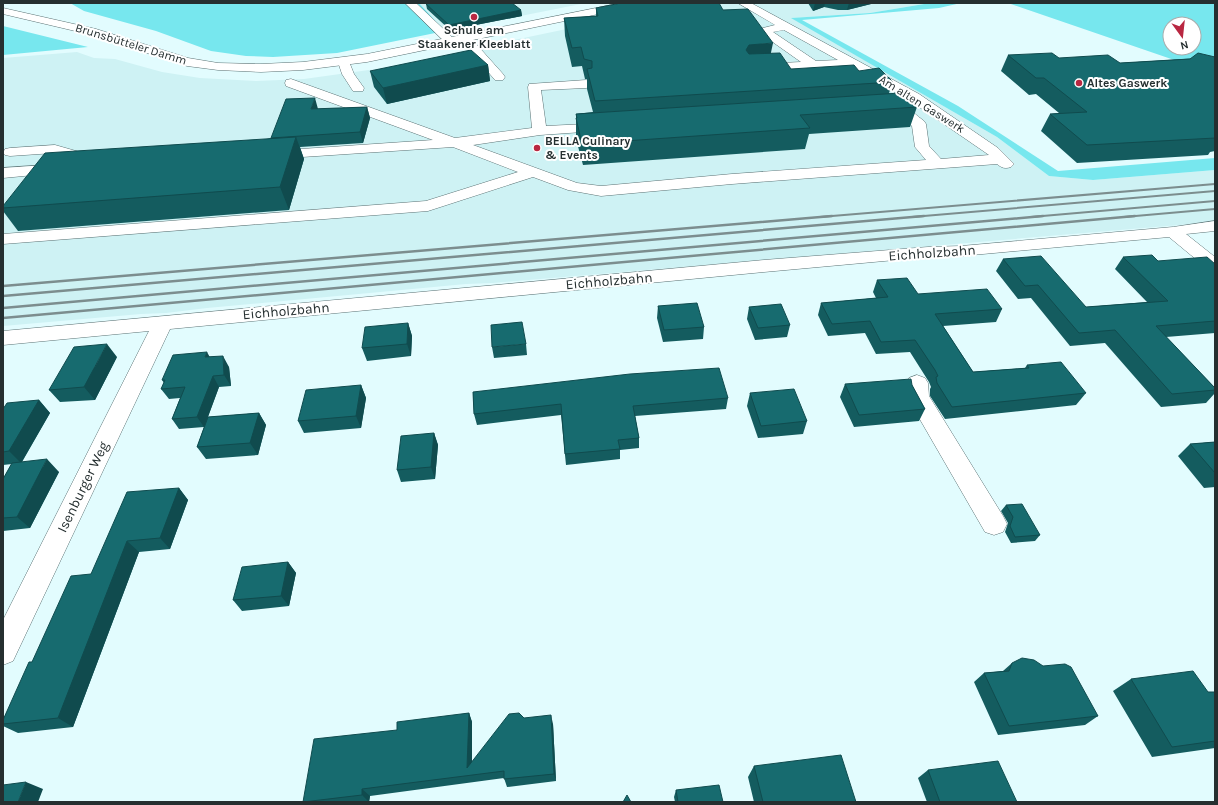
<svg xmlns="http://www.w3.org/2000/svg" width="1218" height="805" font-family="Karla,sans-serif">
  <rect width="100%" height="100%" fill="#e2fcfe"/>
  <path fill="#cef2f4" d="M419,3H586L445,31Z
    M691,3H930L870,13L792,18L997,137L1049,176L1093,180L1215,170V222L493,283L466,284L207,308L166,313L141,314L3,326V58L77,52L94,58L115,59L162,72L200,78L256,81L304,79L376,69Z"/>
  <path fill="#77e7ee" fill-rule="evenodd" d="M70,3H419L445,31L337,53L273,57L246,56L211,51L156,31L84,11Z
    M930,3H961L939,8L802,20L958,106L1058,171L1215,158V170L1093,180L1049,176L997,137L791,18L870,13Z
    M1008,3H1215V69L1180,62ZM1170,24H1194V48H1170Z
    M3,26L88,47L3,55Z"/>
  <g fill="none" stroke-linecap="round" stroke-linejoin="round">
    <g stroke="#5c7375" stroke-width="1">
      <path id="minor" d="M405,3H416L454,39L456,41L454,43H446Z
        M738,3H751L919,94L998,148L1014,164L1011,167C1005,169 1002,168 997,164L732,184L601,196L568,190L533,177L428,211L3,244V234L426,201L518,172L453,147L272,159L267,158L265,155L267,152L272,151L433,140L286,86L285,83L286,80L291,79L455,138L532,128L528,87L529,84L586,80L591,81L592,84L591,87L586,88L541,90L546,126L606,123L611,124L613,127L611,130L540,135L473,145L577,183L601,186L732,174L926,160L915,147L912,126L894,111H881L879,108L881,105C902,100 908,109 924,121L926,124L929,146L941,159L989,155L909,100L850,67L760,72L756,71L754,68L756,65L760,64L801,62L757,31L759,29L775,25ZM784,30L838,60L816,61L773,32Z
        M465,35L469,36L503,74L505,77L503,80H495L461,40L459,38L461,36Z
        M344,58L348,59L354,74L364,88L363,91H353L342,74L338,62L340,59Z
        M55,145L97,157L100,160L97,163L92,165L54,153L10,156L5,155L3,153L5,149L10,148Z
        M60,164L65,166L68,169L65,172L3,178V168Z
        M1215,221V231L1186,234L1215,257V272L1209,270L1169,237L961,256L928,257L764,272L170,329L13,661L3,665V620L149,331L3,345V331L764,260L928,247L961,246L1173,227Z
        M917,375L925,378L928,383L929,396L1003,516L1007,524L1003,532L994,535L985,532L907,397L906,383L909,378Z"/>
    </g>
    <g stroke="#5c7375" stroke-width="1">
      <path id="major" d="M621,3H642L637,6L367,62L303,70L261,72L218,70L187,66L88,34L3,14V8L96,29L188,58L218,63L261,64L303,62L367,54Z"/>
    </g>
    <use href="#minor" fill="#fff" fill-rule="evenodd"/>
    <use href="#major" fill="#fff" fill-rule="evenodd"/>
    <path stroke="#7c8d8e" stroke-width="2" d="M820,217L1215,184
      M912,217L1215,191
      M1031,217L1215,201
      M1124,217L1215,209"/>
    <path stroke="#7c8d8e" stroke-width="2.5" d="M3,286L832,216
      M3,296L924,216
      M3,308L1043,216
      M3,318L1135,216"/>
  </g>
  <path fill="#145c5f" d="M808,3H875L847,10H838L824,7L813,11Z
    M426,4L521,10L522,16L450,30L427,9Z
    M596,8L723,10L771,54L791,69L859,71L893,82L889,93L917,107L910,127L809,134L805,149L583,165L576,139V114L593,112L587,89V79H585L582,66L572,67L565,36L564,18L596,16Z
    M1008,55L1059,58L1120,63L1215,57V151L1210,152L1208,155L1077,163L1041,131L1050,114L1059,113L1036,94L1029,95L1001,71Z
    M488,65L490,81L387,104L374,87L370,71Z
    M367,107L370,118L363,143L300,147L304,159L289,210L18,231L3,211V206L271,138L318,109Z
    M1123,257L1158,261L1215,264V333L1166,337L1215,388V393L1206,403L1161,407L1105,343L1070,346L1031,298L1018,299L996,271L1003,259L1086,307L1147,302L1115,269Z
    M877,280L918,294L1002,309L996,322L943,326L973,372L1025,368L1027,365L1086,393L1076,405L945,419L930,396V389L931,387L929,382L910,352L876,354L865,333L828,336L818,315L821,303L876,298L873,292Z
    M658,306L704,327L703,339L663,342L657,318Z
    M749,307L790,325L787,337L755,340L747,319Z
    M408,323L412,336L411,356L367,361L362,348Z
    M526,344L527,355L494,358L492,347Z
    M117,357L95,400L60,402L49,390Z
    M210,357L229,367L231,386L219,387L208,417L259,413L266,425L258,455L206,459L197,447L204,427L179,429L172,419L180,398L169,399L161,389L164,383L162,380Z
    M845,384L912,385L925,409L919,421L854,427L840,397Z
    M361,385L366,398L361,428L304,433L298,421Z
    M473,392L728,398L726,409L635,416L639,438V448L620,450V459L566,465L561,415L477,425L474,414Z
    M750,393L807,421L803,434L758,438L747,406Z
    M39,400L50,413L22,462L59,472L30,528L3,531V479L12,464L3,465V409Z
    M434,433L438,445L435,479L401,482L397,470Z
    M1215,442V487L1204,488L1178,456L1190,444Z
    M179,488L188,500L170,549L139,552L73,727L18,733L3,726V720L32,662L91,574Z
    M1006,505L1040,535L1035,541L1011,543L1005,532L1008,523L1001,511Z
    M288,562L296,573L289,606L242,611L233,600Z
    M1012,663L1098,716L1085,725L998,735L974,682L984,673L1003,671Z
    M1131,679L1208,692H1215V748L1152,757L1113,691Z
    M469,713L472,722V762L524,718L553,724L556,781L507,787L504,778L370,796L369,802H303L397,730Z
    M754,766L856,802H754L748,777Z
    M928,770L1017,802H927L918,778Z
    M676,790L723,802H675L674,797Z"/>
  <path fill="#104b4e" d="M815,3H825L824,7L813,11Z
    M849,3H875L847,10Z
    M521,10L522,16L450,30L449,25Z
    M773,43L769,62L747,65L746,50L749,45Z
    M488,65L490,81L387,104L383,88Z
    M315,98L318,109H311Z
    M367,107L370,118L363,143L360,132Z
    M296,137L304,159L289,210L280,187Z
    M408,323L412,336L411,356L407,344Z
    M107,344L117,357L95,400L84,387Z
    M207,352L213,363L205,357Z
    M223,356L229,367L231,386L224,375Z
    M213,376L219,387L204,427L197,417Z
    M361,385L366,398L361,428L356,416Z
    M39,400L50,413L21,463L9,451Z
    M259,413L266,425L258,455L250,443Z
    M434,433L438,445L435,479L431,467Z
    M47,459L59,472L30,528L17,517Z
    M179,488L188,500L170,549L160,538Z
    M127,541L139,552L73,727L58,718Z
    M288,562L296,573L289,606L281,596Z
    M469,713L472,722V775L467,768Z
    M551,715L553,724L556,781L554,774Z
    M26,782L43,789L38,802H18Z
    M362,789L370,796L369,802L362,795Z"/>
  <path fill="#176b6f" stroke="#104b4e" d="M430,3H512L521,10L449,25L426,4Z
    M621,3H719L723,10L748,9L773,43L749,45L746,50L749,54L780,53L791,69L854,65L859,71L879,68L893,82L595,101L587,69L592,68V61L584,59L581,47L572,48L564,18L598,16L596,8Z
    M471,50L488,65L383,88L370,71Z
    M1052,53L1059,58L1108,55L1120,63L1190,59L1198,53L1215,57V138L1087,145L1050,114L1087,112L1044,78H1036L1008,55Z
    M900,93L917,107L800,115L810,128L582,144L576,118H577L576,114Z
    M315,98L311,109L367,107L360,132L271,138L286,99Z
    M296,137L280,187L3,208V206L45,153Z
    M1152,255L1158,261L1207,257L1215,264V321L1156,326L1215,388V390L1172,394L1115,330L1079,333L1038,285L1025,286L1003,259L1041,256L1086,307L1168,301L1123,257Z
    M907,278L918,294L987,289L1002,309L935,314L973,372L1029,368L1027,365L1061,362L1086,393L952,407L937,383L936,377L938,376L935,370L915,340L881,342L870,321L832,324L821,303L888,297L877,280Z
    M697,303L704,327L664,330L658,306Z
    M781,304L790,325L758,328L749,307Z
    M522,322L526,344L492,347L491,325Z
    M408,323L407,344L362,348L365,327Z
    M107,344L84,387L49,390L74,347Z
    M207,352L205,357L223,356L224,375L213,376L197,417L172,419L185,387L161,389L165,380H162L173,355Z
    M719,368L728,398L633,406L639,438L618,440L620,449L565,454L561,404L474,414L473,392L630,374Z
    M911,379L912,385L925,409L859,415L845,384Z
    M361,385L356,416L298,421L306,390Z
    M794,389L807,421L761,426L750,393Z
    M39,400L9,451L3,452V409L7,403Z
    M259,413L250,443L197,447L208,417Z
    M434,433L431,467L397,470L401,436Z
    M1215,442V473L1190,444Z
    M47,459L17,517L3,518V479L12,463Z
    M179,488L160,538L127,541L58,718L3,724V720L29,662H32L71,576L91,574L127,492Z
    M1022,504L1040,535L1015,537L1010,526L1013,517L1006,505Z
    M288,562L281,596L233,600L242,567Z
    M1022,658L1034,660L1043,666L1065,664L1071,667L1098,716L1009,726L984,673L1009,671L1012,663Z
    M1193,671L1208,692H1215V741L1172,747L1131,679Z
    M469,713L467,768L509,714L519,713L524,718L551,715L554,774L504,779V771L362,789V795L303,802L314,739L397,730V722Z
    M841,755L856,802H763L754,766Z
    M998,761L1017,802H940L928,770Z
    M26,782L18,802H3V785Z
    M719,785L723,802H678L676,790Z
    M627,795L631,802H623Z"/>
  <g fill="#b92741" stroke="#fff" stroke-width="1.5">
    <circle cx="474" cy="17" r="4"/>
    <circle cx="1079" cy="83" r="4"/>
    <circle cx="537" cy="148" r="4"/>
  </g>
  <g text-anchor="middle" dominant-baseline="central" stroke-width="4" stroke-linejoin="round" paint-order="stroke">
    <g font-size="12" font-weight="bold" fill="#252f30" stroke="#fff" text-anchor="start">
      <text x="474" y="30" text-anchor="middle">Schule am<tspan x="474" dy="14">Staakener Kleeblatt</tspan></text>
      <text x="1087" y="83">Altes Gaswerk</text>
      <text x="545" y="141">BELLA Culinary<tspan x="545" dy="14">&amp; Events</tspan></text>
    </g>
    <g font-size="12" fill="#252f30" stroke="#fff">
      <text transform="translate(131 44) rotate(17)">Brunsbütteler Damm</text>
      <text transform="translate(922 104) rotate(32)">Am alten Gaswerk</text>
    </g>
    <g font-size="14" fill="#252f30" stroke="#fff">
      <text transform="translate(932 253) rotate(-4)">Eichholzbahn</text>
      <text transform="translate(609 281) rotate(-5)">Eichholzbahn</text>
      <text transform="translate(286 311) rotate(-5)">Eichholzbahn</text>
      <text transform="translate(83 487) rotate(-64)">Isenburger Weg</text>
    </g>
  </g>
  <rect width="1218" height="805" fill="none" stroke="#252f30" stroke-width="8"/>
  <g transform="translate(1182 36) rotate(165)"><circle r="19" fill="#ffffff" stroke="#a8acac"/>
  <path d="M0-3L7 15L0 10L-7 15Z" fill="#b92741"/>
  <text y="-6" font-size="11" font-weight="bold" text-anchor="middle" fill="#252f30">N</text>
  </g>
</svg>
